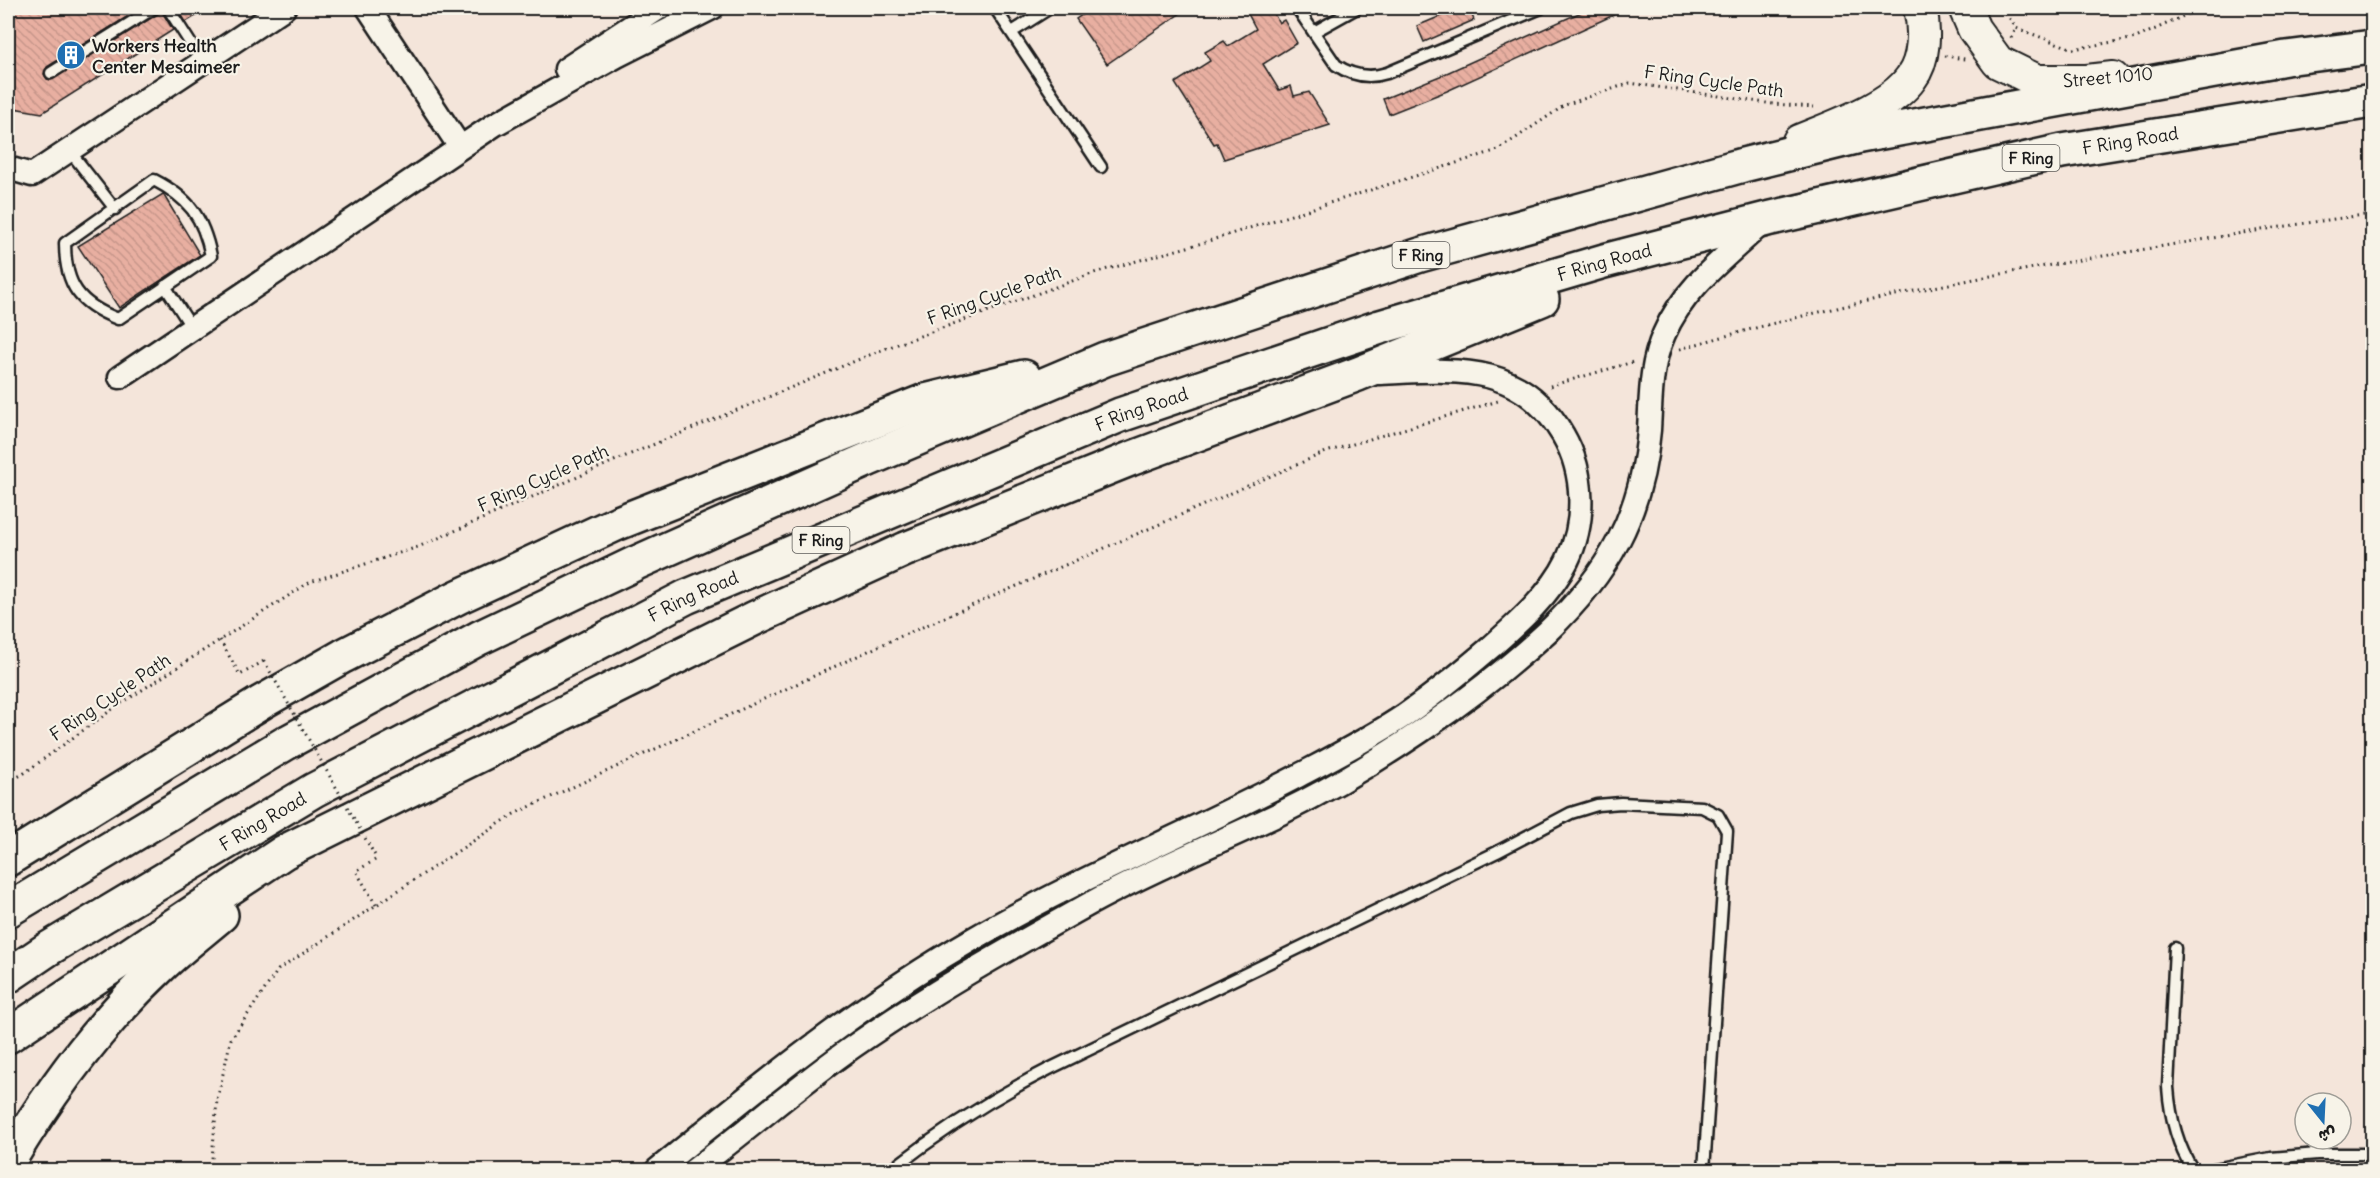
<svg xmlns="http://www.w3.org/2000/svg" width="2380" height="1178" font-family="Delius,'Playpen Sans Arabic',sans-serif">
  <defs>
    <pattern id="building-back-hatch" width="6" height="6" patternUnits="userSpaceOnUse" patternTransform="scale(1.5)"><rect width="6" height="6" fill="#e8afa1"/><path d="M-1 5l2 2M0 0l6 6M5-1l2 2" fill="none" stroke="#c6968a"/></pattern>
  </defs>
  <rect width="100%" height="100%" fill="#f4e5da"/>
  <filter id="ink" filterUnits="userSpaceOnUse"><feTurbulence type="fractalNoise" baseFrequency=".0167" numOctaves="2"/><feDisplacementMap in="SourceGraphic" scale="12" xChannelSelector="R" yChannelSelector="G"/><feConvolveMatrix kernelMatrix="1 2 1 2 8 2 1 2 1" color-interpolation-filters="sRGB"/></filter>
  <g filter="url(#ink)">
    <path fill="url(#building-back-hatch)" stroke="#1c1c1c" stroke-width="1.5" d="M8,8H141L47,67L44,74L47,79L51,80L158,14L161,10L173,30L42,113L8,107Z
      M177,8H209L186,22Z
      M1092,8H1188L1107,64L1076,19Z
      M1255,8H1271L1279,23L1284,20L1297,43L1263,64L1279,90L1291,86L1294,96L1309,92L1330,125L1224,159L1217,143L1214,144L1175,83L1210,61L1205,52L1224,41L1228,46L1256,29L1247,12Z
      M1460,8H1469L1474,20L1424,42L1417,26Z
      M1590,8H1629L1447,91L1389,114L1383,99L1440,76Z
      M163,194L200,255L119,308L78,246Z"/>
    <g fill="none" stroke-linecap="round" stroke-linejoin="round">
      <g stroke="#1c1c1c" stroke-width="15">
        <path id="lane" d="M168,8L203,63
          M995,8L1101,167
          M1297,8L1336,65C1352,76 1368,79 1387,73L1541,8
          M1012,32L1050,8
          M1314,32L1357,8
          M51,73L154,8
          M69,150L115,209
          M154,180C189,198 203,217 211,256L118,319C79,304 65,285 65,243Z
          M165,286L192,328
          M2175,948L2168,1087C2170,1116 2177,1145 2193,1170
          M891,1170C942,1130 994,1097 1051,1068L1497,852L1571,813L1597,805L1621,803L1702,807L1718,815L1727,831L1704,1170
          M2209,1170L2271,1158L2317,1154H2372"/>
      </g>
      <g stroke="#1c1c1c" stroke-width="27">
        <path id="street" d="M368,8L460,147
          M566,69L659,8
          M8,168L32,175L284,8
          M120,377L494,125L617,56L712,8
          M657,1170C758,1087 860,1004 973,939C1078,878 1191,832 1298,776C1334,757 1371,738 1405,715C1435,694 1463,671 1491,647C1518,623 1551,594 1567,561C1586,522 1585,473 1563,435C1520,360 1452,370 1377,373
          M694,1170C748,1130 798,1085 854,1046C930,993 1010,948 1091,903C1153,869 1218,843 1281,813C1370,770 1475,699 1547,632C1608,574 1642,515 1649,430C1651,397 1650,365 1664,334C1684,287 1726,257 1762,223"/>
      </g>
      <g stroke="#1c1c1c" stroke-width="36">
        <path id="secondary" d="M1965,8L1974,29L1998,62L2037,81H2087L2113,78
          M1799,141C1832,127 1890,108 1911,78C1925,60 1925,29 1920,8"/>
      </g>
      <g stroke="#1c1c1c" stroke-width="38">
        <g id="highway">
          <path d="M8,859L262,702L343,656L458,597L618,523L925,401L1024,377"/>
          <path d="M8,910L286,743L479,638L636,563L869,459L1105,359L1420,255L1743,165L1860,136L2286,58L2372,47"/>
          <path id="s1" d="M8,976L48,949L314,790L686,597L1120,415L1380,327L1604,261L1767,219L2062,151L2372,101"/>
          <path d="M8,1036L284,852L755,618L906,549L1130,459L1358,374L1542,299"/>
          <path d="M8,1162C50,1091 100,1023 161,966C180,948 201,932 221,915"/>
        </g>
      </g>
      <path stroke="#1c1c1c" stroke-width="3" stroke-dasharray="1.5 4.5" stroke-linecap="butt" d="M2003,8L2016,28
        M2011,38L2016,28L2073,49L2136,38L2201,8
        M1945,56L1965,59
        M1680,349C1829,305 1981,276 2134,251C2213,238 2293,224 2372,214
        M1550,386L1633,362
        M220,640L240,675L264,661
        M8,782L23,774L114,708L310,582L418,547L621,458L884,349L1097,272L1202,243L1498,150L1565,105L1630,83L1773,104L1814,107
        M376,905L356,871L377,859
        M211,1170L217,1100L231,1039L278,970L514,814L890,641L1326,452L1498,401"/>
      <use href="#lane" stroke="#f7f3e8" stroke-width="10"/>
      <use href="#street" stroke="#f7f3e8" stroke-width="22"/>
      <use href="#secondary" stroke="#f7f3e8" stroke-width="32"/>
      <use href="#highway" stroke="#f7f3e8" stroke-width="33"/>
      <path stroke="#1c1c1c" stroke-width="3" stroke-dasharray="1.5 4.5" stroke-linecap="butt" d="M264,661L377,859"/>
    </g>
  </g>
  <defs>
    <g id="building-disc" transform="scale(1.5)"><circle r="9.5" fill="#1f6fb2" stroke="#f7f3e8"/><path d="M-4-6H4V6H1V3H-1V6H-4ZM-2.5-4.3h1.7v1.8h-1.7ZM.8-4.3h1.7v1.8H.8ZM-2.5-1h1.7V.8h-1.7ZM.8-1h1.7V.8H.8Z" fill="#fff"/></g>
  </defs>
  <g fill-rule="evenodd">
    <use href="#building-disc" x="71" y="55"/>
  </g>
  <g text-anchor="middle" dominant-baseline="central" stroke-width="4.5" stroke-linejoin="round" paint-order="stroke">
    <g fill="#f7f3e8" stroke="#5e5c59" stroke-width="1.5">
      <rect x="2002.5" y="145" width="57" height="26" rx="4.5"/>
      <rect x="1392.5" y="242" width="57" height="26" rx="4.5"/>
      <rect x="792.5" y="527" width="57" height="26" rx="4.5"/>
    </g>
    <g font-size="16" font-weight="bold" fill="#1c1c1c">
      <text x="2031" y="158">F Ring</text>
      <text x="1421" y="255">F Ring</text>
      <text x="821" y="540">F Ring</text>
    </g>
    <g font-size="18" font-weight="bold" fill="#1c1c1c" stroke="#f7f3e8" text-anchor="start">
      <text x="92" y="45">Workers Health<tspan x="92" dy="21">Center Mesaimeer</tspan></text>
    </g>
    <g font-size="18" fill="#1c1c1c" stroke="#f7f3e8">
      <text transform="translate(2108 77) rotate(-5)">Street 1010</text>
      <text transform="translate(1714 81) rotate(8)">F Ring Cycle Path</text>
      <text stroke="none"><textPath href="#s1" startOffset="2296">F Ring Road</textPath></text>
      <text stroke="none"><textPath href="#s1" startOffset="1756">F Ring Road</textPath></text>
      <text transform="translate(994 295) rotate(-20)">F Ring Cycle Path</text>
      <text stroke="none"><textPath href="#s1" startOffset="1270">F Ring Road</textPath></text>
      <text transform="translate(543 478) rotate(-24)">F Ring Cycle Path</text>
      <text stroke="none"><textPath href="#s1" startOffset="784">F Ring Road</textPath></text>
      <text transform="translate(110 697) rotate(-34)">F Ring Cycle Path</text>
      <text stroke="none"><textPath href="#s1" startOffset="298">F Ring Road</textPath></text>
    </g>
  </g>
  <rect width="2380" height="1178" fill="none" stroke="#f7f3e8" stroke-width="30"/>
  <rect x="15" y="15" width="2350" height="1148" fill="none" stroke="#1c1c1c" stroke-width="2" filter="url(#ink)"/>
  <g transform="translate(2323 1121) rotate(162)"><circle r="28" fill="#f7f3e8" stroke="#9f9d96" stroke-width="1.5"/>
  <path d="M0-4.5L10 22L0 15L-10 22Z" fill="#1f6fb2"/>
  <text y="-9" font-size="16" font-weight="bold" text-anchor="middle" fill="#1c1c1c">ش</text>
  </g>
</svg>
